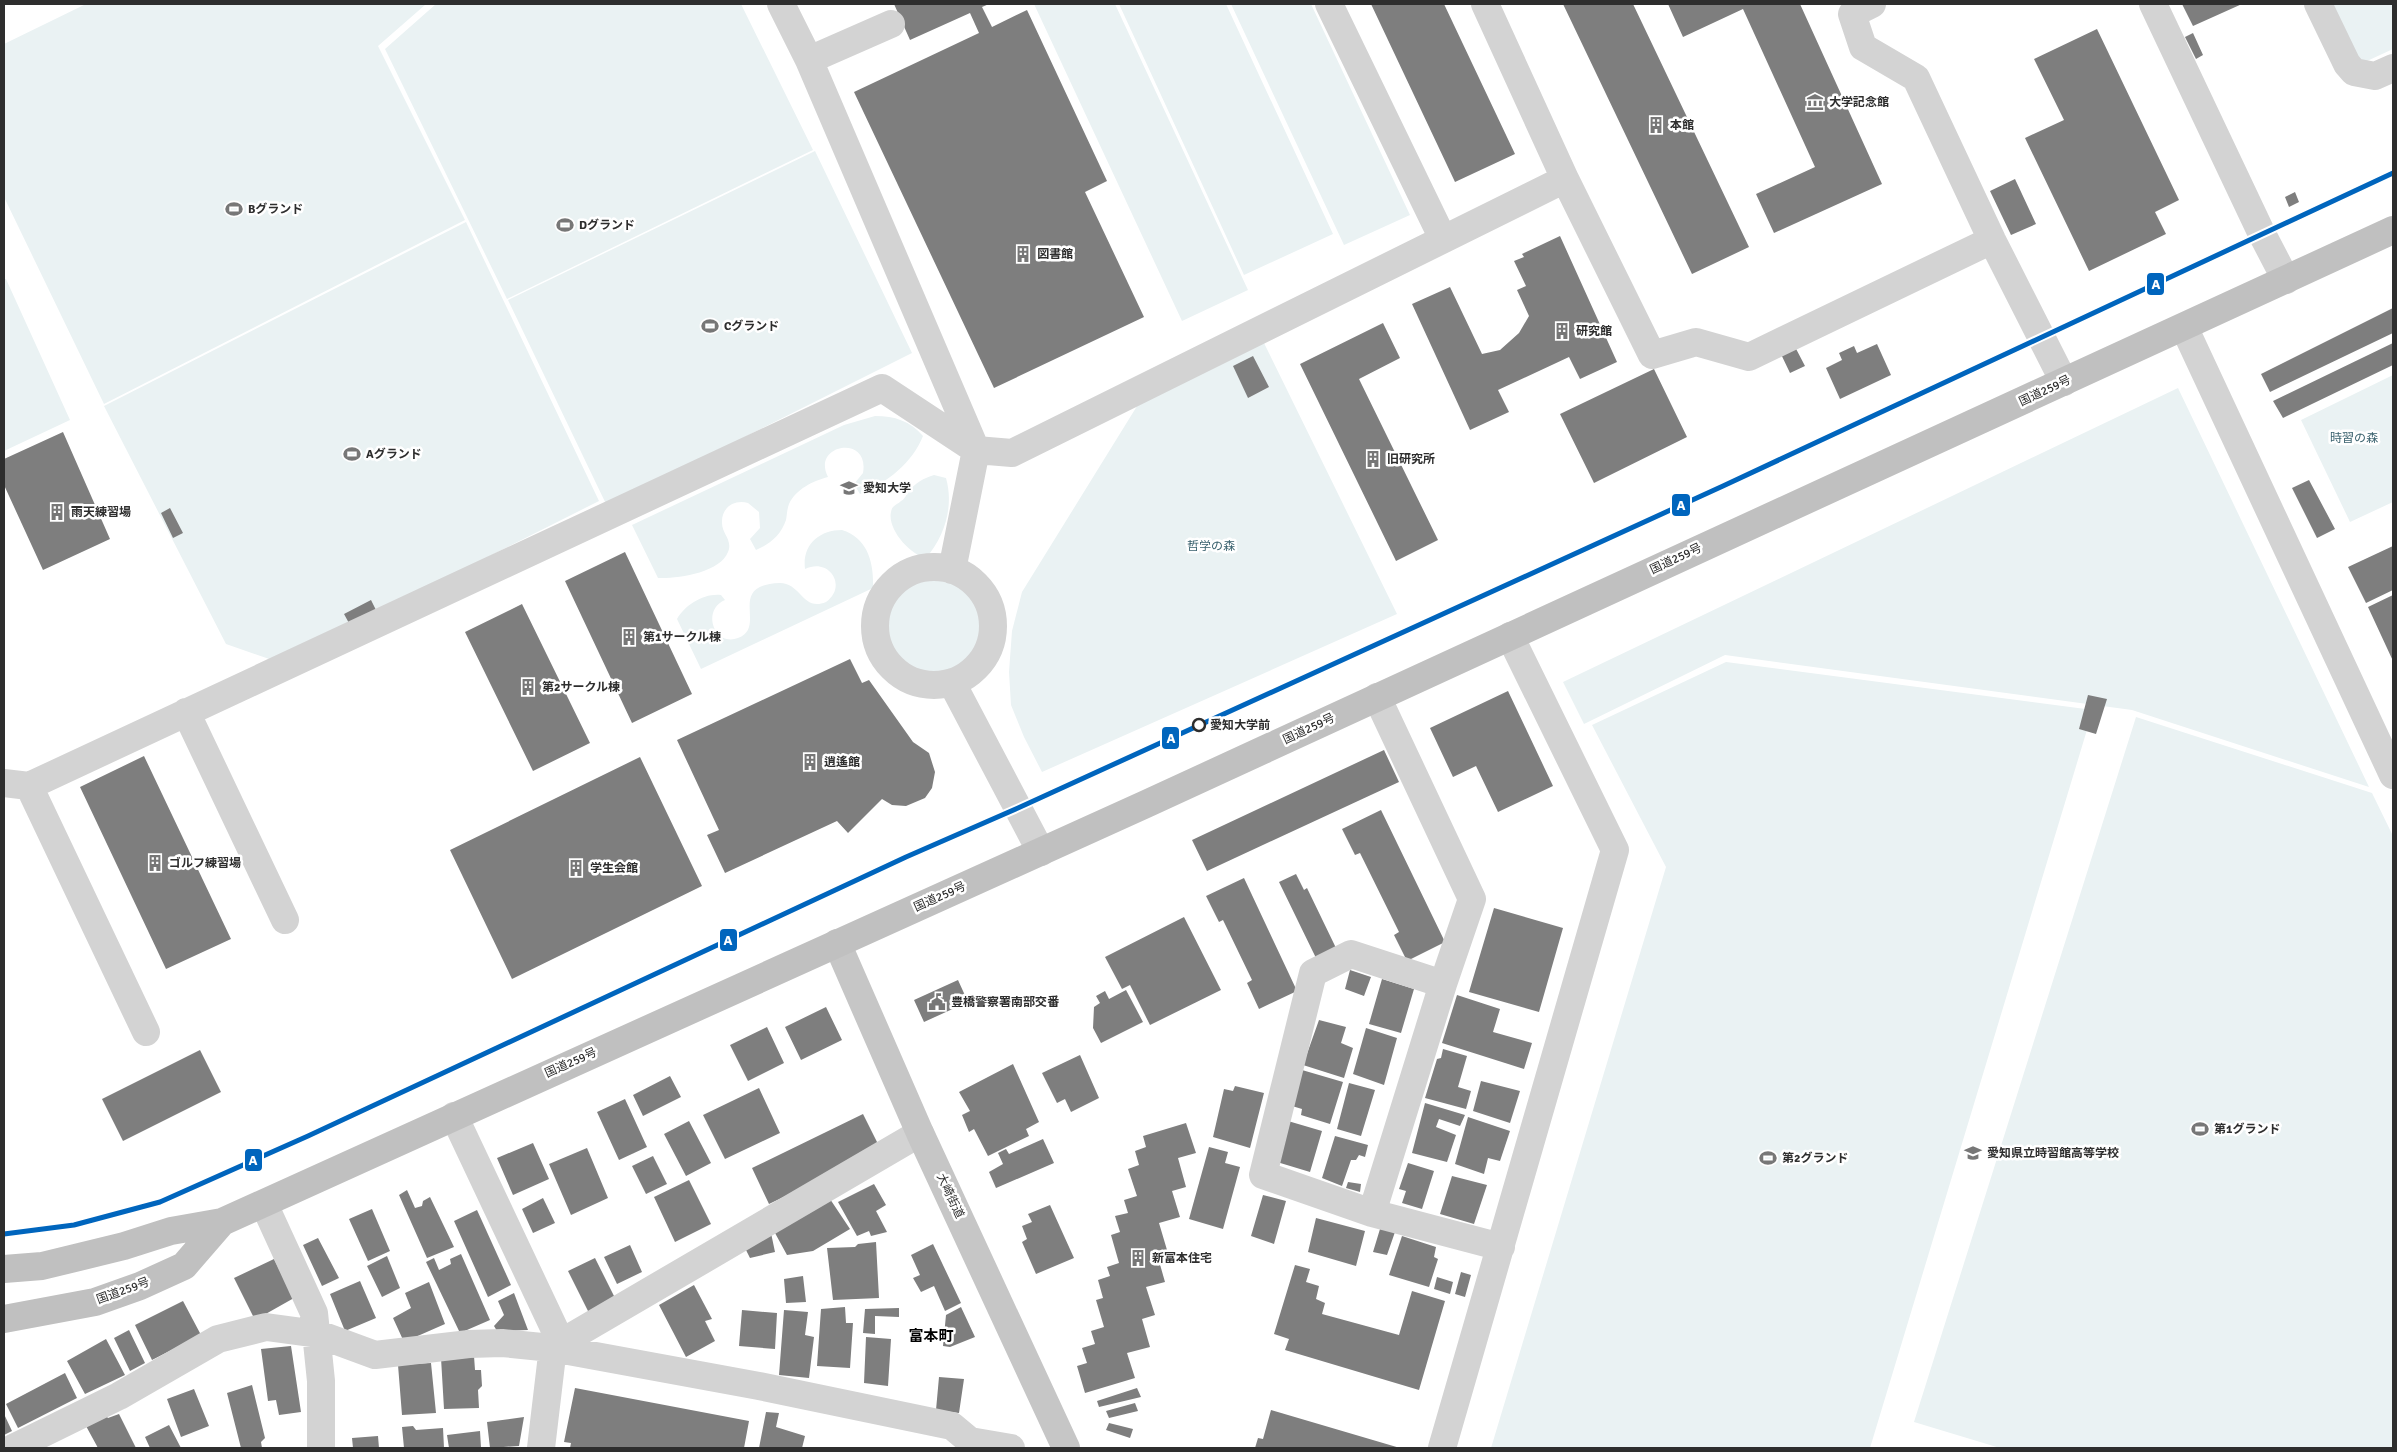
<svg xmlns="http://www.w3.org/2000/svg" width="2397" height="1452" font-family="Signika,'Noto Sans JP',sans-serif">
  <rect width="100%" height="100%" fill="#fff"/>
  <path fill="#eaf2f3" d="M86,4H423L425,5L378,46L465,220L104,404L4,197V44Z
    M436,4H741L813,150L507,299L385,49Z
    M1034,4H1115L1248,290L1182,321Z
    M1119,4H1226L1333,234L1244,275Z
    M1231,4H1311L1410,215L1344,245Z
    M2325,4H2393V49L2354,67Z
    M815,151L912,353L607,506L508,300Z
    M466,222L599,501L278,662L226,644L104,406Z
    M4,279H6L70,420L4,451Z
    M1264,343L1397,614L1042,772L1024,737L1011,705L1009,672L1012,631L1022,592L1142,398Z
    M2393,375V502L2350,522L2301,420Z
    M2178,388L2369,787L2132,710L1725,655L1584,724L1563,682Z
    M875,416C895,416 910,421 923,436C913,462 886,484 860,494L854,484L863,473C870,434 811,444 828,477C813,481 796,489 789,504C787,509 787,515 786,520C781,535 770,544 756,550L750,539L760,528L759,512L748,503C734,499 721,508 722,523C722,534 733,540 728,552C720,573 676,579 658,578L632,525L844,425Z
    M934,475L946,478C954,506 945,536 926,558C910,555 887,529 891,512C892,505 897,505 901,501C905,499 906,495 908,492C915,483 924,478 934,475Z
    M842,530C868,538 874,563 873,588L701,669L677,619C685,605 704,593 721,595L725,600C701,610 714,647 738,638C768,627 725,585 780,583C801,583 803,612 826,602C848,586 829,557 805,569C802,545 819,530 842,530Z
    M886 626a47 47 0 1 1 94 0a47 47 0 1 1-94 0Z
    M1726,662L2093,710L1870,1448H1491L1666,867L1592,725Z
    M2136,717L2372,793L2393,836V1448H2000L1914,1422Z"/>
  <path fill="#7e7e7e" d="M894,4H989L982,7L992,27L1027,10L1107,181L1085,192L1144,317L994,388L854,92L979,33L970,13L910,40Z
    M1371,4H1444L1515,154L1455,182Z
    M1563,4H1633L1749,247L1692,274Z
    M1668,4H1800L1882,184L1774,233L1756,194L1815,167L1743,9L1683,37Z
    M2182,4H2242L2193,26Z
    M2097,29L2179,200L2155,212L2166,234L2089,271L2025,138L2064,120L2034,59Z
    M2193,33L2203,55L2196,59L2185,37Z
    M2015,179L2036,224L2011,235L1990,191Z
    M2295,192L2299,202L2289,207L2285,197Z
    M1560,236L1617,362L1580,379L1569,357L1498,390L1509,412L1470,430L1412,304L1450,287L1482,354L1500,350L1519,333L1529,316L1517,290L1526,286L1514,261L1524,257L1522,254Z
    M2393,308V333L2270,392L2261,374Z
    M1383,323L1400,358L1359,379L1438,540L1396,561L1300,364Z
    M1793,343L1805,366L1790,373L1779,350Z
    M2393,343V365L2283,418L2273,401Z
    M1877,344L1891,375L1840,399L1826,368L1842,360L1839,353L1854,346L1857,353Z
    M1253,356L1269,387L1248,398L1233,366Z
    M1654,369L1687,437L1594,483L1560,414Z
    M63,432L110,539L43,570L4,485V459Z
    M2309,480L2335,529L2317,538L2292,488Z
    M170,508L183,533L173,538L161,513Z
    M2393,546V590L2366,603L2348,567Z
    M625,552L692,694L632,723L565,581Z
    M2393,595V661L2368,607Z
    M371,600L377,612L350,625L344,614Z
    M522,604L590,743L533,771L465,632Z
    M850,659L862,683L869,680L913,742L929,753L935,772L932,788L925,798L906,806L892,805L882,799L848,833L837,821L725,873L707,835L719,830L677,740Z
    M1508,691L1553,786L1498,812L1476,766L1453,777L1430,728Z
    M2088,695L2107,699L2096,734L2079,729Z
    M1384,750L1399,782L1207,871L1192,840Z
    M144,756L231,939L166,969L80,787Z
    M640,757L702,886L512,979L450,850Z
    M1381,810L1445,942L1407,961L1394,935L1399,932L1360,853L1355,855L1342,829Z
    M1296,874L1304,890L1307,888L1336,948L1316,958L1279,882Z
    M1244,878L1297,991L1259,1009L1247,983L1252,980L1223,920L1219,922L1206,896Z
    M1494,908L1563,928L1539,1012L1469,992Z
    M1184,917L1221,990L1150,1025L1130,985L1122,989L1105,957Z
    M1350,970L1371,977L1364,996L1345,989Z
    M1382,979L1414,989L1401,1033L1369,1024Z
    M958,980L968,1002L924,1022L914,1000Z
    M1126,990L1143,1022L1101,1043L1093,1028L1094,1007L1100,1003L1096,996L1105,991L1109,999Z
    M1457,995L1500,1009L1493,1032L1532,1043L1524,1069L1442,1043Z
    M826,1007L842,1040L801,1060L785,1027Z
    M1319,1020L1346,1027L1341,1043L1353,1048L1344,1078L1303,1065Z
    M767,1027L784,1063L748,1081L730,1045Z
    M1366,1028L1397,1038L1384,1085L1353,1074Z
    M1443,1049L1467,1056L1458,1087L1471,1091L1466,1109L1425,1098L1437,1059L1441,1058Z
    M200,1050L221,1092L123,1141L102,1099Z
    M1080,1055L1099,1098L1071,1112L1065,1099L1057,1103L1042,1073Z
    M1013,1064L1039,1122L1026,1129L1029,1136L988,1156L974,1129L969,1132L962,1115L970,1111L959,1092Z
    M1302,1070L1343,1082L1330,1124L1301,1115L1302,1109L1292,1106Z
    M670,1076L681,1097L643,1116L633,1095Z
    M1481,1081L1520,1091L1510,1123L1473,1111Z
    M1349,1083L1375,1090L1361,1136L1337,1129Z
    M1235,1086L1264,1093L1250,1148L1213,1137L1224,1089L1233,1091Z
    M759,1088L780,1133L725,1159L703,1115Z
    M625,1099L647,1147L619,1160L597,1112Z
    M1425,1103L1465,1115L1460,1126L1439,1119L1436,1127L1456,1135L1447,1162L1412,1153Z
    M863,1114L881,1150L769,1204L752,1168Z
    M1468,1117L1510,1131L1500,1161L1488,1158L1484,1174L1455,1164Z
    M689,1121L711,1163L686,1176L664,1134Z
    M1288,1121L1322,1131L1310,1172L1277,1162Z
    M1186,1123L1196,1153L1178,1158L1186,1187L1172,1191L1180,1217L1159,1223L1167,1250L1157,1254L1165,1282L1146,1287L1155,1315L1142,1319L1150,1347L1127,1353L1135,1378L1085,1393L1077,1366L1087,1363L1082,1348L1095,1344L1091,1331L1104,1327L1096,1300L1103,1298L1098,1280L1110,1276L1107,1267L1119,1263L1111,1235L1120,1232L1115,1216L1128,1213L1124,1200L1137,1196L1128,1169L1139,1165L1135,1151L1146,1147L1143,1136Z
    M1335,1136L1368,1145L1365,1157L1359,1155L1356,1160H1351L1342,1186L1322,1178Z
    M1043,1139L1054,1163L996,1188L989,1172L1003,1164L998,1153L1006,1149L1009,1154Z
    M533,1143L549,1179L513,1195L497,1158Z
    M1209,1147L1228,1152L1225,1163L1240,1167L1223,1229L1189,1219Z
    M587,1148L608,1198L571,1215L549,1164Z
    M653,1156L667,1184L646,1194L632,1166Z
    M1408,1163L1434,1171L1422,1209L1402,1203L1406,1191L1399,1189Z
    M1452,1176L1487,1185L1474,1224L1440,1214Z
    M689,1180L711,1224L675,1242L654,1197Z
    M1348,1182L1361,1184L1360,1192L1346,1188Z
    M874,1184L886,1205L876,1211L887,1232L871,1236L869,1231L857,1236L838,1202Z
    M407,1190L415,1208L422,1206L423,1201L430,1197L454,1247L427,1258L399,1195Z
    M1263,1195L1286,1201L1274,1244L1251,1236Z
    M543,1198L555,1223L533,1233L522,1209Z
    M830,1199L850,1229L813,1251L787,1255L775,1233Z
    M1050,1205L1074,1258L1036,1274L1022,1242L1027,1239L1022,1226L1032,1222L1028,1214Z
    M372,1209L390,1251L368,1261L349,1219Z
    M477,1210L511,1285L488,1297L454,1221Z
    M1316,1218L1365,1231L1356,1266L1308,1252Z
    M1380,1229L1395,1232L1387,1255L1373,1252Z
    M771,1233L775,1252L750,1258L744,1246Z
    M1402,1236L1436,1247L1434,1257L1438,1259L1429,1287L1389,1275Z
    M318,1238L339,1278L322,1286L303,1245Z
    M876,1242L879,1298L833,1300L827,1248L855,1247L858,1244Z
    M933,1244L961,1303L945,1311L934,1286L921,1292L913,1278L920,1275L911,1255Z
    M630,1245L642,1272L617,1284L604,1257Z
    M461,1254L490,1320L460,1333L426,1262L434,1258L439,1270L451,1264L450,1259Z
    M387,1256L400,1288L382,1297L367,1266Z
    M595,1258L618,1304L591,1317L568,1271Z
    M274,1259L294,1298L255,1320L234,1278Z
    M1295,1265L1310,1269L1306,1282L1319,1286L1316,1299L1325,1303L1322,1314L1399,1335L1412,1291L1445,1301L1419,1390L1285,1350L1289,1339L1274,1334Z
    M1461,1272L1471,1275L1465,1297L1455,1294Z
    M803,1276L806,1302L786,1303L784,1279Z
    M1437,1277L1453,1282L1450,1294L1434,1289Z
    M360,1281L376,1318L345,1331L330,1294Z
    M429,1282L445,1324L404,1342L393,1318L411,1308L405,1293Z
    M694,1285L712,1319L705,1321L715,1341L686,1357L659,1305Z
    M514,1293L528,1330L497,1331L494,1326L504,1315L498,1301Z
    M183,1301L201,1335L152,1360L135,1325Z
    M845,1307L846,1323H853L850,1368L817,1366L821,1309Z
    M961,1307L975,1337L950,1347L943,1346L946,1315Z
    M899,1308V1317L875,1316V1334L863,1333L865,1309Z
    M742,1310L777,1313L775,1349L739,1346Z
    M784,1310L808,1312L805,1335L814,1337L809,1378L779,1375Z
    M129,1330L145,1363L130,1371L114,1338Z
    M866,1337L891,1339L888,1386L864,1383Z
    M106,1339L125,1375L85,1394L67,1361Z
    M291,1346L301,1412L279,1415L276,1400L268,1401L261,1349Z
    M474,1356L475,1370H481L482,1386L478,1390L479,1408L444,1409L441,1358Z
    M431,1363L436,1413L402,1415L398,1365Z
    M65,1373L77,1398L18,1428L6,1404Z
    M939,1377L964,1379L959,1413L936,1410Z
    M252,1385L265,1438L261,1442L262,1448H241L227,1393Z
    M575,1388L749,1421L744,1448H570L571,1443L564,1442Z
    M1137,1388L1141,1397L1099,1407L1097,1401Z
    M194,1389L209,1426L181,1437L167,1399Z
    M1135,1403L1138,1411L1109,1418L1106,1411Z
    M1271,1410L1400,1448H1255L1258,1438L1263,1439Z
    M766,1412L779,1413L776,1427L805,1436L802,1448H759Z
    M4,1414L12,1431L4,1435Z
    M119,1414L136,1448H98L86,1426L106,1416L108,1418Z
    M524,1417L519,1446L490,1448L487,1422Z
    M1109,1423L1133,1429L1130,1438L1106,1430Z
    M169,1425L181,1448H150L145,1437Z
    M413,1426L416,1430L443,1428L444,1448H404L402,1427Z
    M480,1431L481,1448H449L447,1435Z
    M378,1436L379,1448H353L352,1438Z"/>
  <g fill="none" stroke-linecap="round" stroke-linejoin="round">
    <path stroke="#d3d3d3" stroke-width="28" d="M781,4L809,60L976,450L952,570
      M1329,4L1443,239
      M1485,4L1565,179
      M1872,4L1852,14L1863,47L1916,78L1992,240L2064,382
      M2153,4L2261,232L2286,280
      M2318,4L2347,64L2354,72L2375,76L2393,68
      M809,60L891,24
      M2184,327L2393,775
      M875 626a59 59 0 1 1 118 0a59 59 0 1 1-118 0Z
      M952,683L1041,852
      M186,712L285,920
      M4,783L29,786L882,388L976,450L1012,453L1565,179L1652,355L1696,342L1749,357L1992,240
      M29,786L146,1032
      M1443,984L1351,954L1313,973L1263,1175L1372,1213L1501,1247
      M454,1116L555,1330L541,1448
      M264,1204L314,1313L321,1381V1448
      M1372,1213L1443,984L1472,899L1377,697
      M552,1348L920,1133
      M13,1448L119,1396L218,1339L266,1327L318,1334L375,1355L469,1344L502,1343L552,1348L759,1386L952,1426L970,1441L1011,1448
      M1442,1448L1615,850L1510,636"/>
    <path stroke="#c6c6c6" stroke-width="28" d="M837,943L920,1133L1066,1448"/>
    <path stroke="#c0c0c0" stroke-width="28" d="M4,1269L42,1266L124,1246L171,1231L222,1222L1146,804L2393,230
      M4,1319L95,1302L140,1286L184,1266L222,1222"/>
    <g stroke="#fff" stroke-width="9">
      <path id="rail-1" d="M4,1234L74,1225L160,1202L308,1136L906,857L1018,808L1723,486L2393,173"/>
    </g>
    <use href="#rail-1" stroke="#0065bd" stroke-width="5"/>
  </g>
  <defs>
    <g id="museum-bare" transform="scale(1.35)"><path d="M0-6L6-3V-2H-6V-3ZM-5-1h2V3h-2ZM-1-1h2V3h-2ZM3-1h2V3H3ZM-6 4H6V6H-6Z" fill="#777" stroke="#fff" stroke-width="2.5" paint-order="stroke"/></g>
    <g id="building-bare" transform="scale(1.35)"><path d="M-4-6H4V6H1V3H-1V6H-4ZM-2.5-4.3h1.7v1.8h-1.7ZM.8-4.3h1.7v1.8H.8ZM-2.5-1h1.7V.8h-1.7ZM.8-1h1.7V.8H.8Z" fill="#777" stroke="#fff" stroke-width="2.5" paint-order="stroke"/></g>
    <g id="stadium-bare" transform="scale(1.35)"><path d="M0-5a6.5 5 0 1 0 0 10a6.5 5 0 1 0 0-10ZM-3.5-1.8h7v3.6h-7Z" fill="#777" stroke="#fff" stroke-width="2.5" paint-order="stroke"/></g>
    <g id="university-bare" transform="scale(1.35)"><path d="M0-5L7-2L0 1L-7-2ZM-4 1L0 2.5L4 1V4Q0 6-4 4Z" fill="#777" stroke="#fff" stroke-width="2.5" paint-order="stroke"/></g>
    <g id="civic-bare" transform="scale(1.35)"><path d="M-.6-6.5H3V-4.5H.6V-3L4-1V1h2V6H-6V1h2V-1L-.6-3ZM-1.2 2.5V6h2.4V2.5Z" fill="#777" stroke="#fff" stroke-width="2.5" paint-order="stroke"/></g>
    <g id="school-bare" transform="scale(1.35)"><path d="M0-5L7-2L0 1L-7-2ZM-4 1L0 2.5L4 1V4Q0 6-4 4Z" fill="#777" stroke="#fff" stroke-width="2.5" paint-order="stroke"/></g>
  </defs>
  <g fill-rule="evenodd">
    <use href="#museum-bare" x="1815" y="102"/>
    <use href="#building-bare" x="1656" y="125"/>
    <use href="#stadium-bare" x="234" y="209"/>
    <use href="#stadium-bare" x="565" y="225"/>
    <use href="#building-bare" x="1023" y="254"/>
    <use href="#stadium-bare" x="710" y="326"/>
    <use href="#building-bare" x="1562" y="331"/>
    <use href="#stadium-bare" x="352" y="454"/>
    <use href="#building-bare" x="1373" y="459"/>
    <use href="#university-bare" x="849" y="488"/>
    <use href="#building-bare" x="57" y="512"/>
    <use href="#building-bare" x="629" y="637"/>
    <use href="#building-bare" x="528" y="687"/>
    <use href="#building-bare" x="810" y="762"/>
    <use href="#building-bare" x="155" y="863"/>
    <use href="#building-bare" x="576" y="868"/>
    <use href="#civic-bare" x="937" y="1002"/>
    <use href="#stadium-bare" x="2200" y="1129"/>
    <use href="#school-bare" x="1973" y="1153"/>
    <use href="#stadium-bare" x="1768" y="1158"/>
    <use href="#building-bare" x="1138" y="1258"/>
  </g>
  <circle fill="#fff" stroke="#2e2e2e" stroke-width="2.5" cx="1199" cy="725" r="6"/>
  <g text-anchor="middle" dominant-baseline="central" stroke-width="5" stroke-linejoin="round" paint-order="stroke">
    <g font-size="12" font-weight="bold" fill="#2e2e2e" stroke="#fff" text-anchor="start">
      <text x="1829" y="102">大学記念館</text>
      <text x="1670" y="125">本館</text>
      <text x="248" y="209">Bグランド</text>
      <text x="579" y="225">Dグランド</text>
      <text x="1037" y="254">図書館</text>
      <text x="724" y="326">Cグランド</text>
      <text x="1576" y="331">研究館</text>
      <text x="366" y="454">Aグランド</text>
      <text x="1387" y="459">旧研究所</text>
      <text x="863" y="488">愛知大学</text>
      <text x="71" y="512">雨天練習場</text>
      <text x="643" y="637">第1サークル棟</text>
      <text x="542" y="687">第2サークル棟</text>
      <text x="824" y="762">逍遙館</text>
      <text x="169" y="863">ゴルフ練習場</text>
      <text x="590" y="868">学生会館</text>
      <text x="951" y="1002">豊橋警察署南部交番</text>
      <text x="2214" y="1129">第1グランド</text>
      <text x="1987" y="1153">愛知県立時習館高等学校</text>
      <text x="1782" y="1158">第2グランド</text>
      <text x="1152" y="1258">新富本住宅</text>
    </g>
    <g font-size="12" fill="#2e2e2e" stroke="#fff">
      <text transform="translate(2045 391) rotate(-25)">国道259号</text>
      <text transform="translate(1676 559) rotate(-25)">国道259号</text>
      <text transform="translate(1309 729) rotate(-25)">国道259号</text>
      <text transform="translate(940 897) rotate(-24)">国道259号</text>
      <text transform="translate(571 1063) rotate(-24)">国道259号</text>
      <text transform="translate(950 1196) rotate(65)">大崎街道</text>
      <text transform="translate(123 1291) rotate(-20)">国道259号</text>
    </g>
    <g font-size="12" fill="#39616d" stroke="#fff">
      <text x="2354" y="438">時習の森</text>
      <text x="1211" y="546">哲学の森</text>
    </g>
    <g font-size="12" font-weight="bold" fill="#2e2e2e" stroke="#fff" text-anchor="start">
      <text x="1210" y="725">愛知大学前</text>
    </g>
    <g font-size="15" font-weight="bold" fill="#000" stroke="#fff">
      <text x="931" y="1336">富本町</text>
    </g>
  </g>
  <g stroke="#fff" stroke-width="2">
    <rect x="2146" y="272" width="19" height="24" rx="5" fill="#0065bd"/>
    <rect x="1671" y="493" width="20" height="24" rx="5" fill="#0065bd"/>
    <rect x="1161" y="726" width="19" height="24" rx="5" fill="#0065bd"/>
    <rect x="719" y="928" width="19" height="24" rx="5" fill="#0065bd"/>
    <rect x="244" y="1148" width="19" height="24" rx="5" fill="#0065bd"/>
  </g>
  <g font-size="14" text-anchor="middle" font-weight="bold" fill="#fff">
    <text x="2156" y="289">A</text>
    <text x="1681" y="510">A</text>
    <text x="1171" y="743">A</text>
    <text x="728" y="945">A</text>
    <text x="253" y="1165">A</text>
  </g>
  <rect width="2397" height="1452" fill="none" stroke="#2e2e2e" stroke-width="10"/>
</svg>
